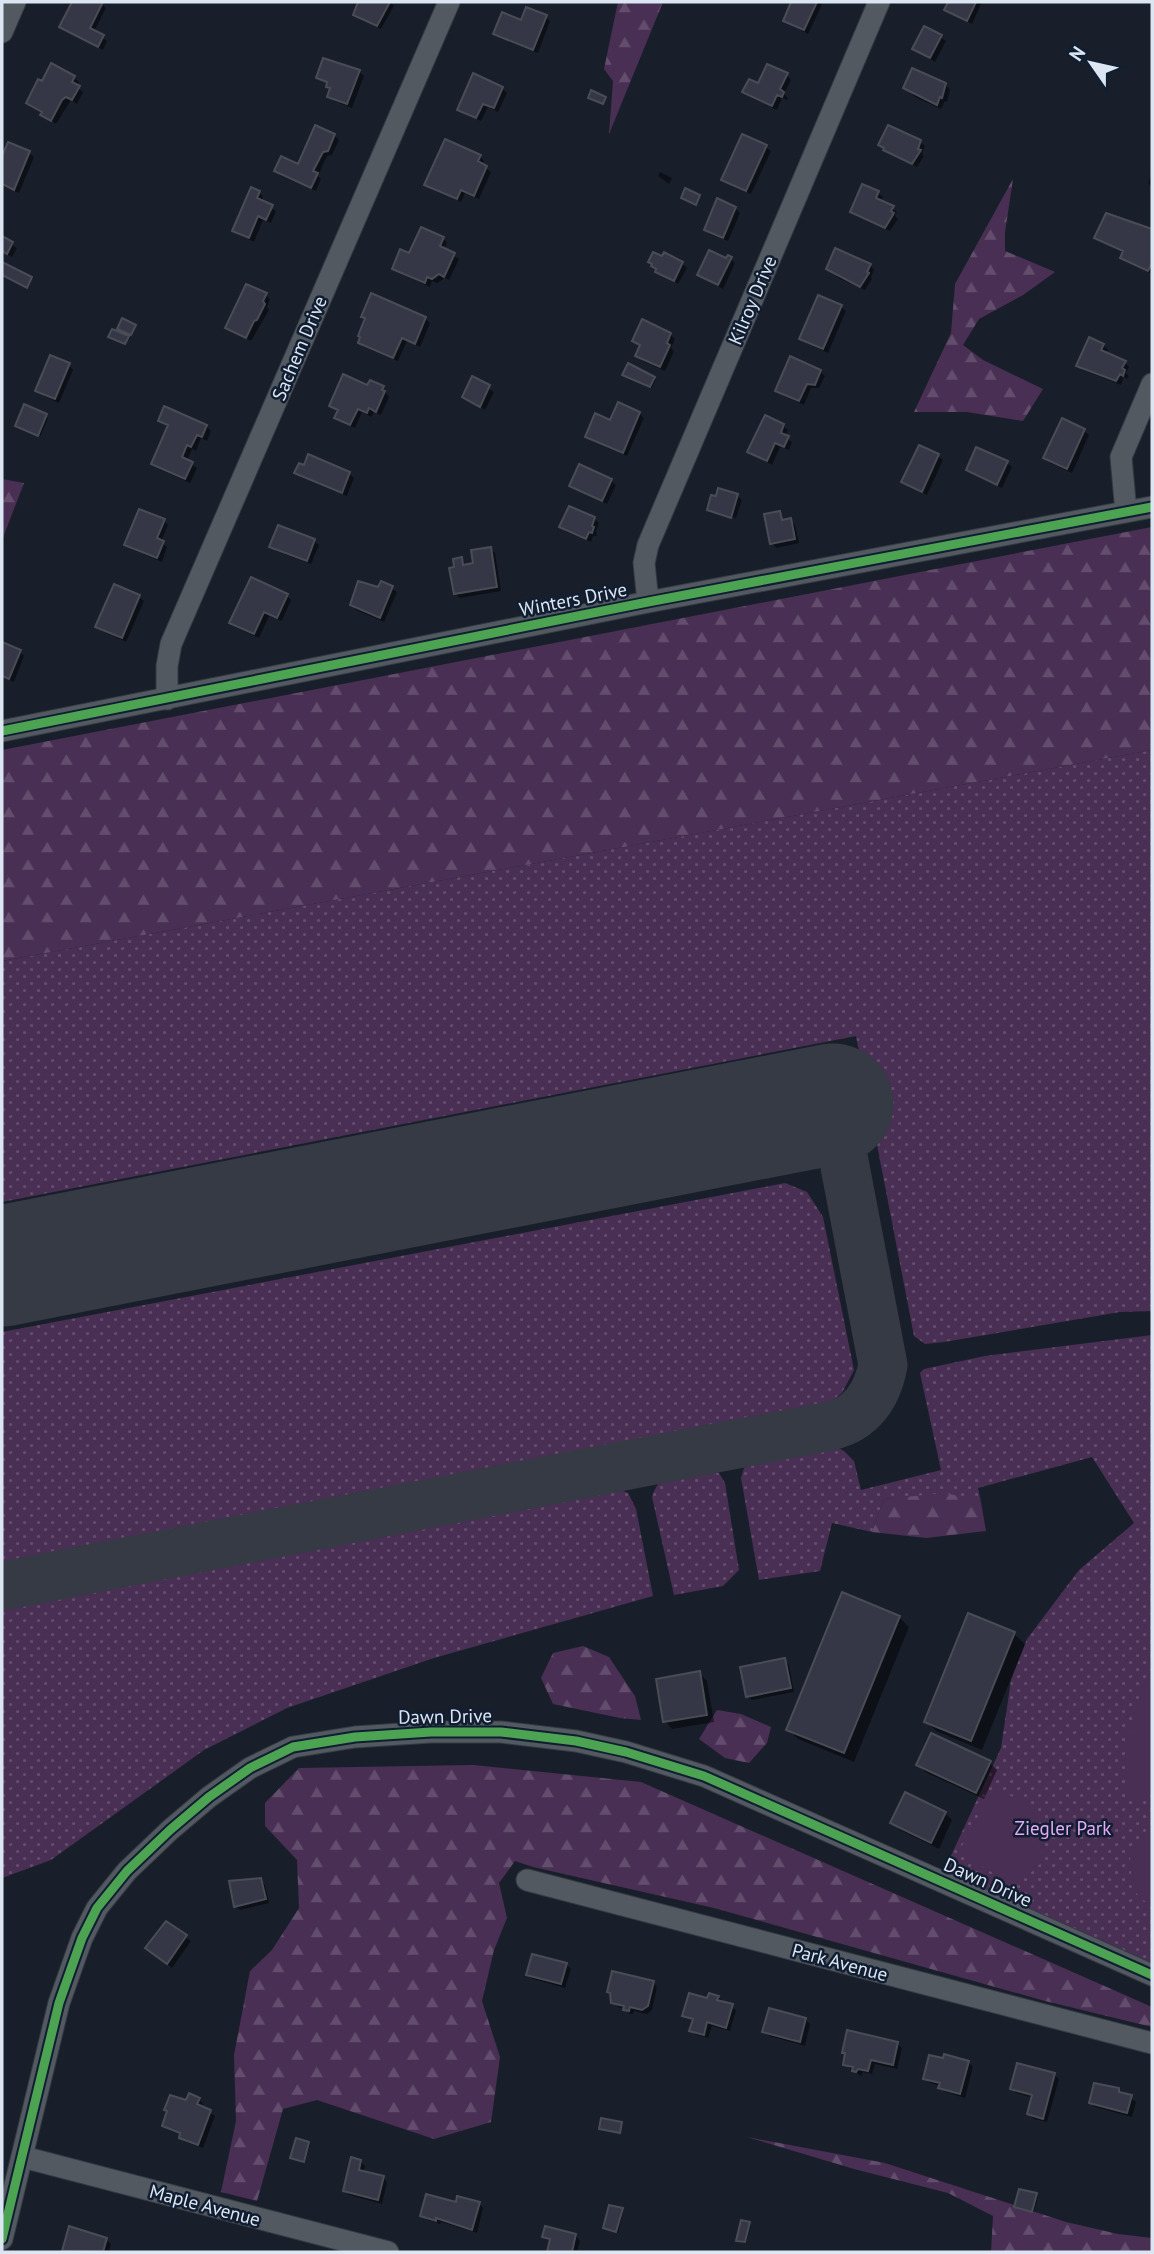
<svg xmlns="http://www.w3.org/2000/svg" width="1154" height="2254" font-family="'PT Sans',sans-serif">
  <defs>
    <pattern id="green-dots" width="8" height="8" patternUnits="userSpaceOnUse" patternTransform="scale(1.75)"><rect width="8" height="8" fill="#492f54"/><path d="M2 2h.1M6 6h.1" fill="none" stroke="#634d6d" stroke-width="1.8" stroke-linecap="round"/></pattern>
    <pattern id="forest-firs" width="22" height="20" patternUnits="userSpaceOnUse" patternTransform="scale(1.75)"><rect width="22" height="20" fill="#492f54"/><path d="M5 1l3.5 6h-7zM16 11l3.5 6h-7z" fill="#634d6d"/></pattern>
  </defs>
  <rect width="100%" height="100%" fill="#191f2a"/>
  <path fill="url(#green-dots)" d="M1152,750V1311L1120,1312L944,1342L925,1344L914,1336L856,1036L2,1202V961Z
    M785,1183L807,1192L823,1217L854,1370L842,1393L817,1412L2,1568V1332Z
    M1152,1335V1965L942,1875L1001,1748L1011,1680L1027,1639L1079,1570L1134,1523L1092,1457L978,1488L981,1502C949,1495 916,1497 884,1499L872,1532L832,1523L820,1571L759,1580L741,1478L744,1468L757,1456L829,1443L844,1451L854,1461L861,1490L941,1470L920,1373L924,1369L985,1356Z
    M701,1469L719,1473L725,1483L739,1570L723,1586L674,1595L652,1497C661,1470 677,1473 701,1469Z
    M611,1486L628,1493L636,1509L653,1596L434,1658L287,1708L204,1750L51,1860L2,1878V1605Z"/>
  <path fill="url(#forest-firs)" d="M618,2H663L609,134L613,81L604,69Z
    M1013,179L1005,232V251L1055,272L1023,295L979,319L963,345L983,360L1043,389L1023,421L967,412H914L951,333L955,284Z
    M2,479L24,483L2,540Z
    M1152,527V750L2,961V750Z
    M946,1493L981,1502L986,1531L926,1538L872,1532L884,1499Z
    M583,1646L609,1657L635,1696L641,1720L620,1718L553,1704L541,1678L553,1653Z
    M717,1710L741,1714L771,1727L767,1743L749,1763L725,1758L699,1739Z
    M473,1765L641,1782L1152,2007V2027L1045,2001L714,1908L533,1867L515,1861L499,1883L507,1918L494,1950L482,2001L500,2057L491,2122L434,2139L317,2100L283,2109L257,2201L221,2192L236,2121L234,2055L250,1971L272,1950L299,1908L297,1860L265,1826V1803L299,1768Z
    M747,2137L885,2163L1066,2222L1118,2234L1152,2238V2252H991L993,2216L948,2193L854,2169Z"/>
  <path fill="#492f54" d="M1152,1671V1795L1127,1800L1125,1747L1140,1694Z
    M992,1791L1026,1800L1043,1829L1040,1864L1015,1887L965,1855L962,1846Z
    M1152,1825V1908L1132,1889L1130,1856L1149,1826Z"/>
  <path fill="#0007" d="M74,2H98L106,8L94,32L107,41L103,50L61,27Z
    M360,2H390L394,6L381,29L359,19L355,14Z
    M793,2H819L822,5L808,34L785,20Z
    M950,2H982L972,24L946,10Z
    M546,17L550,21L538,53L500,38L495,34L522,22Z
    M925,28L946,41L935,62L915,49Z
    M359,72L364,76L352,108L334,101L329,96L331,90L328,86V84L318,77Z
    M787,75L791,80L784,94L788,98L787,100L782,98L777,110L749,96L744,92Z
    M74,78L79,82L77,87L83,92L77,104L71,100L56,124L28,103L43,83Z
    M945,85L950,89L947,102L945,101L941,109L915,97L905,87Z
    M502,88L507,93L498,112L488,107L481,121L464,114L459,109Z
    M334,135L339,140L332,155L327,156L318,176L321,179L316,191L281,176L276,171L298,166Z
    M920,142L925,146L922,154L924,156L917,167L889,154L881,145Z
    M9,144L29,153L34,157L19,193L2,186V161Z
    M766,147L771,151L751,194L728,184L723,179Z
    M480,156L484,161L482,165L491,172L479,199L465,193L461,202L431,189L426,184Z
    M660,172L672,178L669,184L658,176Z
    M1152,172V187L1148,183Z
    M259,192L263,197L261,202L276,211L271,223L263,220L254,242L239,235L234,231Z
    M878,193L883,197L881,202L897,212L895,216L898,219L890,231L856,216L852,211Z
    M735,208L740,213L728,241L710,234L706,229Z
    M1123,220L1152,232V274L1127,262L1122,257L1124,253L1101,242L1097,238Z
    M2,238L17,248L12,257L2,252Z
    M443,238L447,243L444,250L459,259L449,280L445,278L437,283L432,281L430,287L399,273L394,268L410,256Z
    M731,259L735,263L723,289L699,275Z
    M682,263L687,268L678,284L657,271Z
    M870,265L874,270L871,277L872,279L865,290L838,278L828,268Z
    M266,295L270,299L267,307L269,310L251,341L227,328Z
    M372,296L426,319L430,323L420,347L407,341L398,361L364,347L360,342Z
    M819,297L841,307L846,311L828,353L806,343L801,339Z
    M670,334L675,339L671,348L674,351L665,371L642,361L637,356L641,346L634,341Z
    M1103,345L1108,350L1106,354L1125,363L1129,367L1126,373L1129,376L1127,379L1124,377L1121,385L1083,370L1078,365Z
    M69,365L73,370L59,403L42,395L37,391Z
    M820,371L825,376L819,388H811L804,405L782,395L777,391Z
    M624,375L654,378L656,380L652,388Z
    M473,379L494,392L485,410L464,397Z
    M383,388L389,397L381,415L374,412L371,417L362,412L355,428L341,422L336,417L339,412L331,406Z
    M25,407L48,418L40,437L19,427Z
    M639,413L644,418L627,456L591,441L587,436L611,422Z
    M160,420L206,426L211,431L207,441L201,438L196,451L192,449L187,461L197,468L190,483L157,468L153,464L169,427Z
    M1062,421L1084,431L1089,435L1072,473L1050,463L1045,458Z
    M783,426L788,430L785,437L792,442L789,450L780,447L772,465L749,452Z
    M938,456L943,460L927,495L903,482Z
    M1007,463L1012,467L1002,488L973,474L968,469Z
    M296,473H349L354,478L347,496L301,477Z
    M611,481L616,485L607,504L576,490L571,486Z
    M737,496L742,500L736,518L712,510V513L709,510L717,499Z
    M570,508L594,519L599,523L596,531L597,536H593L591,542L566,532L561,527Z
    M779,513L784,522L790,520L795,525L799,543L776,548L772,543Z
    M164,521L168,525L161,542L167,547L162,562L131,549L126,545Z
    M314,541L319,545L311,564L276,551L271,546Z
    M490,549L495,553L501,591L460,598L455,594L456,568L461,559L466,566L475,565Z
    M382,583L397,592L384,622L356,610L352,605L379,589Z
    M115,586L139,597L144,601L126,642L102,631L97,627Z
    M287,596L291,600L282,621L269,616L259,638L235,627L231,622Z
    M2,644L20,652L24,656L14,682L2,677Z
    M969,1615L1014,1634L1025,1644L982,1750L936,1731L926,1721Z
    M899,1617L909,1627L854,1762L798,1739L788,1729Z
    M784,1660L789,1665L794,1692L752,1700L747,1696Z
    M699,1673L707,1681L714,1722L672,1729L665,1721Z
    M990,1763L997,1770L984,1799L925,1772L918,1764Z
    M945,1813L952,1820L939,1849L900,1830L892,1823Z
    M260,1880L265,1885L269,1903L240,1910L236,1906Z
    M166,1923L191,1941L172,1968L152,1952Z
    M566,1964L571,1969L565,1988L533,1979L528,1975Z
    M653,1982L657,1987L652,2010L647,2014L634,2011L633,2014H630L625,2009L618,2007L609,1992Z
    M718,1997L736,2010L730,2031L712,2026L708,2038L696,2035L691,2030L694,2021L684,2015Z
    M806,2020L810,2024L805,2046L769,2036L764,2031Z
    M897,2043L902,2048L897,2069L875,2064L872,2074L863,2072L861,2076L845,2065L847,2055L844,2052Z
    M944,2060L968,2062L973,2067L965,2098L945,2092L941,2086L930,2083L925,2078Z
    M1054,2075L1059,2079L1047,2122L1034,2119L1029,2114L1034,2098L1016,2093L1012,2089Z
    M1119,2090L1136,2102L1132,2117L1095,2107L1090,2103Z
    M199,2099L203,2104L202,2108L215,2116L203,2148L185,2142L181,2137L182,2135L169,2130L164,2125L187,2103Z
    M308,2143L310,2145L305,2163L294,2159L292,2158Z
    M360,2161L365,2166L363,2173L383,2177L387,2182L382,2204L349,2195L345,2191Z
    M1036,2195L1038,2197L1034,2212L1016,2206Z
    M479,2203L483,2208L477,2233L441,2222L440,2224L427,2220L422,2216L457,2204Z
    M622,2210L623,2212L618,2233L607,2230L605,2228Z
    M749,2223L751,2225L746,2243L740,2242L738,2240Z
    M544,2236H576L580,2241L577,2252H549L551,2242Z
    M106,2239L111,2244L109,2252L64,2251Z"/>
  <g fill="none" stroke-linecap="round" stroke-linejoin="round">
    <path stroke="#353a45" stroke-width="49" d="M2,1586L830,1426C861,1419 877,1396 883,1365L833,1104"/>
    <path stroke="#353a45" stroke-width="121" d="M2,1266L833,1104"/>
  </g>
  <path fill="#363746" stroke="#494c55" stroke-width="2" d="M72,2H103L90,28L104,35L98,47L59,27Z
    M358,2H390L377,26L353,15Z
    M791,2H817L804,30L783,21Z
    M948,2H976L967,21L944,10Z
    M526,7L547,15L533,50L493,34L502,12L521,20Z
    M924,26L942,35L930,58L912,49Z
    M323,58L360,70L347,104L327,97L330,88L326,87L327,82L316,78Z
    M51,63L75,76L72,82L80,86L72,100L66,97L62,100L51,121L40,115L42,112L26,103L38,79L42,81Z
    M767,64L788,73L780,89L784,92L782,97L777,95L772,106L742,92L749,79L758,83Z
    M912,68L946,83L942,98L940,97L937,105L903,88Z
    M473,73L503,87L494,108L483,104L476,118L457,110Z
    M591,90L606,97L603,104L588,98Z
    M315,125L335,134L328,151L323,152L313,171L318,173L311,188L274,171L281,156L298,164Z
    M888,125L921,140L918,149L921,150L912,164L883,150L884,148L878,145Z
    M742,134L767,145L746,191L721,180Z
    M445,139L481,155L478,161L487,166L474,196L461,190L457,199L424,185Z
    M8,142L30,151L14,190L2,184V156Z
    M862,184L879,191L876,198L894,206L891,211L894,213L885,228L850,212Z
    M251,187L260,191L257,198L273,205L266,220L258,216L249,238L232,231Z
    M685,188L700,195L696,205L681,198Z
    M717,198L736,207L723,238L704,230Z
    M1106,213L1152,229V263L1148,271L1120,258L1123,251L1094,238Z
    M421,227L444,237L440,246L455,253L444,277L439,274L432,279L427,277L425,283L392,269L400,249L409,253Z
    M2,236L13,242L7,254L2,251Z
    M835,248L871,264L867,272L869,273L860,287L826,269Z
    M709,250L726,258L728,255L732,257L718,285L697,275Z
    M653,252L662,256L664,252L683,262L674,281L655,272L656,269L651,266L652,264L648,262Z
    M2,262L32,277L27,288L2,275Z
    M246,284L267,293L263,301L265,304L257,320L254,321L246,338L225,328Z
    M371,293L426,317L415,344L402,338L393,358L358,343L360,337L358,336L365,318L361,317Z
    M818,295L842,305L823,349L799,339Z
    M122,318L136,325L131,335L117,329Z
    M642,319L671,333L667,343L670,345L660,367L635,356L640,345L632,341Z
    M112,329L129,336L125,344L108,337Z
    M1089,337L1104,344L1101,350L1126,361L1122,368L1125,370L1123,376L1120,374L1116,381L1076,366Z
    M50,355L70,363L55,399L35,391Z
    M790,356L821,370L815,385L807,384L799,401L775,391Z
    M628,363L655,377L650,387L622,375Z
    M343,374L367,385L370,380L384,386L382,390L385,391L376,412L369,408L367,413L358,409L350,425L334,418L338,410L329,406Z
    M472,376L490,385L480,407L462,397Z
    M618,402L640,412L623,453L585,437L595,413L610,420Z
    M24,404L47,414L38,436L15,426Z
    M164,406L207,425L202,437L197,435L191,447L187,445L182,457L193,462L185,479L151,464L168,425L158,421Z
    M765,415L784,424L781,433L789,436L784,447L775,443L767,461L747,452Z
    M1062,418L1085,429L1067,469L1043,458Z
    M919,445L939,454L922,492L901,482Z
    M976,447L1008,461L997,485L966,470Z
    M308,454L350,472L342,493L294,473L299,463L304,465Z
    M579,464L612,479L602,501L569,486Z
    M718,488L738,494L731,518L707,510L711,495L716,496Z
    M569,506L595,517L592,526L594,527L592,533L589,532L586,539L559,527Z
    M139,509L165,519L157,538L164,541L157,558L124,545Z
    M780,511L782,520L791,518L795,539L770,544L764,514Z
    M278,525L315,539L307,561L269,547Z
    M491,547L497,587L454,594L449,568L454,567L453,559L462,557L463,565L473,563L471,550Z
    M251,577L288,594L277,618L264,612L254,634L229,623Z
    M358,581L378,587L381,581L393,586L380,618L350,605Z
    M114,584L140,595L122,638L95,627Z
    M2,642L21,650L9,679L2,676Z
    M842,1592L900,1616L844,1753L786,1730Z
    M968,1613L1015,1632L971,1741L924,1722Z
    M785,1658L791,1688L746,1697L740,1667Z
    M700,1671L707,1715L663,1722L656,1679Z
    M931,1733L991,1761L976,1793L916,1765Z
    M905,1792L946,1812L931,1843L890,1823Z
    M261,1878L266,1899L234,1907L229,1881Z
    M166,1921L187,1935L167,1964L145,1948Z
    M532,1954L567,1963L561,1984L526,1975Z
    M612,1971L654,1981L648,2006L642,2010L630,2007L629,2011L623,2010L624,2006L611,2003L610,1993L607,1992Z
    M689,1993L707,1998L709,1993L719,1996L717,2000L733,2004L726,2028L707,2022L704,2035L689,2031L693,2019L682,2016Z
    M769,2008L806,2018L800,2042L762,2032Z
    M847,2030L898,2042L893,2065L871,2060L868,2071L858,2069L856,2072L852,2071L853,2067L843,2065L845,2053H842Z
    M944,2054L969,2061L960,2094L938,2088L940,2083L923,2079L929,2055L943,2058Z
    M1017,2063L1055,2073L1043,2119L1027,2114L1032,2095L1010,2089Z
    M1094,2083L1119,2088V2092L1132,2095L1127,2113L1089,2103Z
    M189,2093L200,2098L197,2104L211,2110L198,2145L179,2138L180,2133L162,2126L167,2111L164,2110L170,2095L186,2100Z
    M601,2118L622,2122L620,2133L599,2129Z
    M296,2138L309,2142L304,2162L290,2158Z
    M351,2157L361,2160L359,2170L384,2176L378,2200L343,2191Z
    M1019,2189L1037,2193L1032,2212L1014,2207Z
    M426,2194L456,2202L457,2196L480,2202L472,2230L436,2218V2221L420,2216Z
    M609,2205L623,2208L616,2232L603,2228Z
    M741,2220L750,2222L745,2242L736,2241Z
    M69,2226L107,2238L103,2252L62,2251Z
    M545,2226L576,2234L572,2252H547L550,2239L542,2237Z"/>
  <g fill="none" stroke-linecap="round" stroke-linejoin="round">
    <g stroke="#353a43" stroke-width="23">
      <path id="minor" d="M2,32L15,2
        M1126,512L1121,457L1152,384
        M648,602L644,563L648,545L879,2
        M167,699V666L171,644L449,2
        M2,731L648,602L1152,507
        M527,1880L1152,2043
        M23,2157L388,2252
        M2,2239L59,2003L82,1938L97,1908L127,1871L170,1830L209,1797L250,1768L293,1747L355,1737L431,1732H501L576,1741L626,1752L704,1776L1152,1975"/>
    </g>
    <use href="#minor" stroke="#535961" stroke-width="21"/>
    <g stroke="#111e32" stroke-width="13">
      <path id="cycleway" d="M2,731L648,602L1152,507
        M2,2239L59,2003L82,1938L97,1908L127,1871L170,1830L209,1797L250,1768L293,1747L355,1737L431,1732H501L576,1741L626,1752L704,1776L1152,1975"/>
    </g>
    <use href="#cycleway" stroke="#4ca352" stroke-width="9"/>
  </g>
  <g text-anchor="middle" dominant-baseline="central" stroke-width="5" stroke-linejoin="round" paint-order="stroke">
    <g font-size="19" fill="#dce6f3" stroke="#111e32">
      <text transform="translate(752 300) rotate(-67)">Kilroy Drive</text>
      <text transform="translate(299 348) rotate(-67)">Sachem Drive</text>
      <text transform="translate(573 599) rotate(-11)">Winters Drive</text>
      <text transform="translate(445 1716) rotate(-1)">Dawn Drive</text>
      <text transform="translate(988 1882) rotate(24)">Dawn Drive</text>
      <text transform="translate(840 1962) rotate(15)">Park Avenue</text>
      <text transform="translate(205 2205) rotate(15)">Maple Avenue</text>
    </g>
    <g font-size="19" fill="#e4abf8" stroke="#111e32">
      <text x="1063" y="1828">Ziegler Park</text>
    </g>
  </g>
  <rect width="1154" height="2254" fill="none" stroke="#dce6f3" stroke-width="7"/>
  <g transform="translate(1091 63) rotate(304)" stroke="#111e32" stroke-width="5" paint-order="stroke">
  <path d="M0-5L12 26L0 18L-12 26Z" fill="#dce6f3"/>
  <text y="-10" font-size="19" font-weight="bold" text-anchor="middle" fill="#dce6f3">N</text>
  </g>
</svg>
